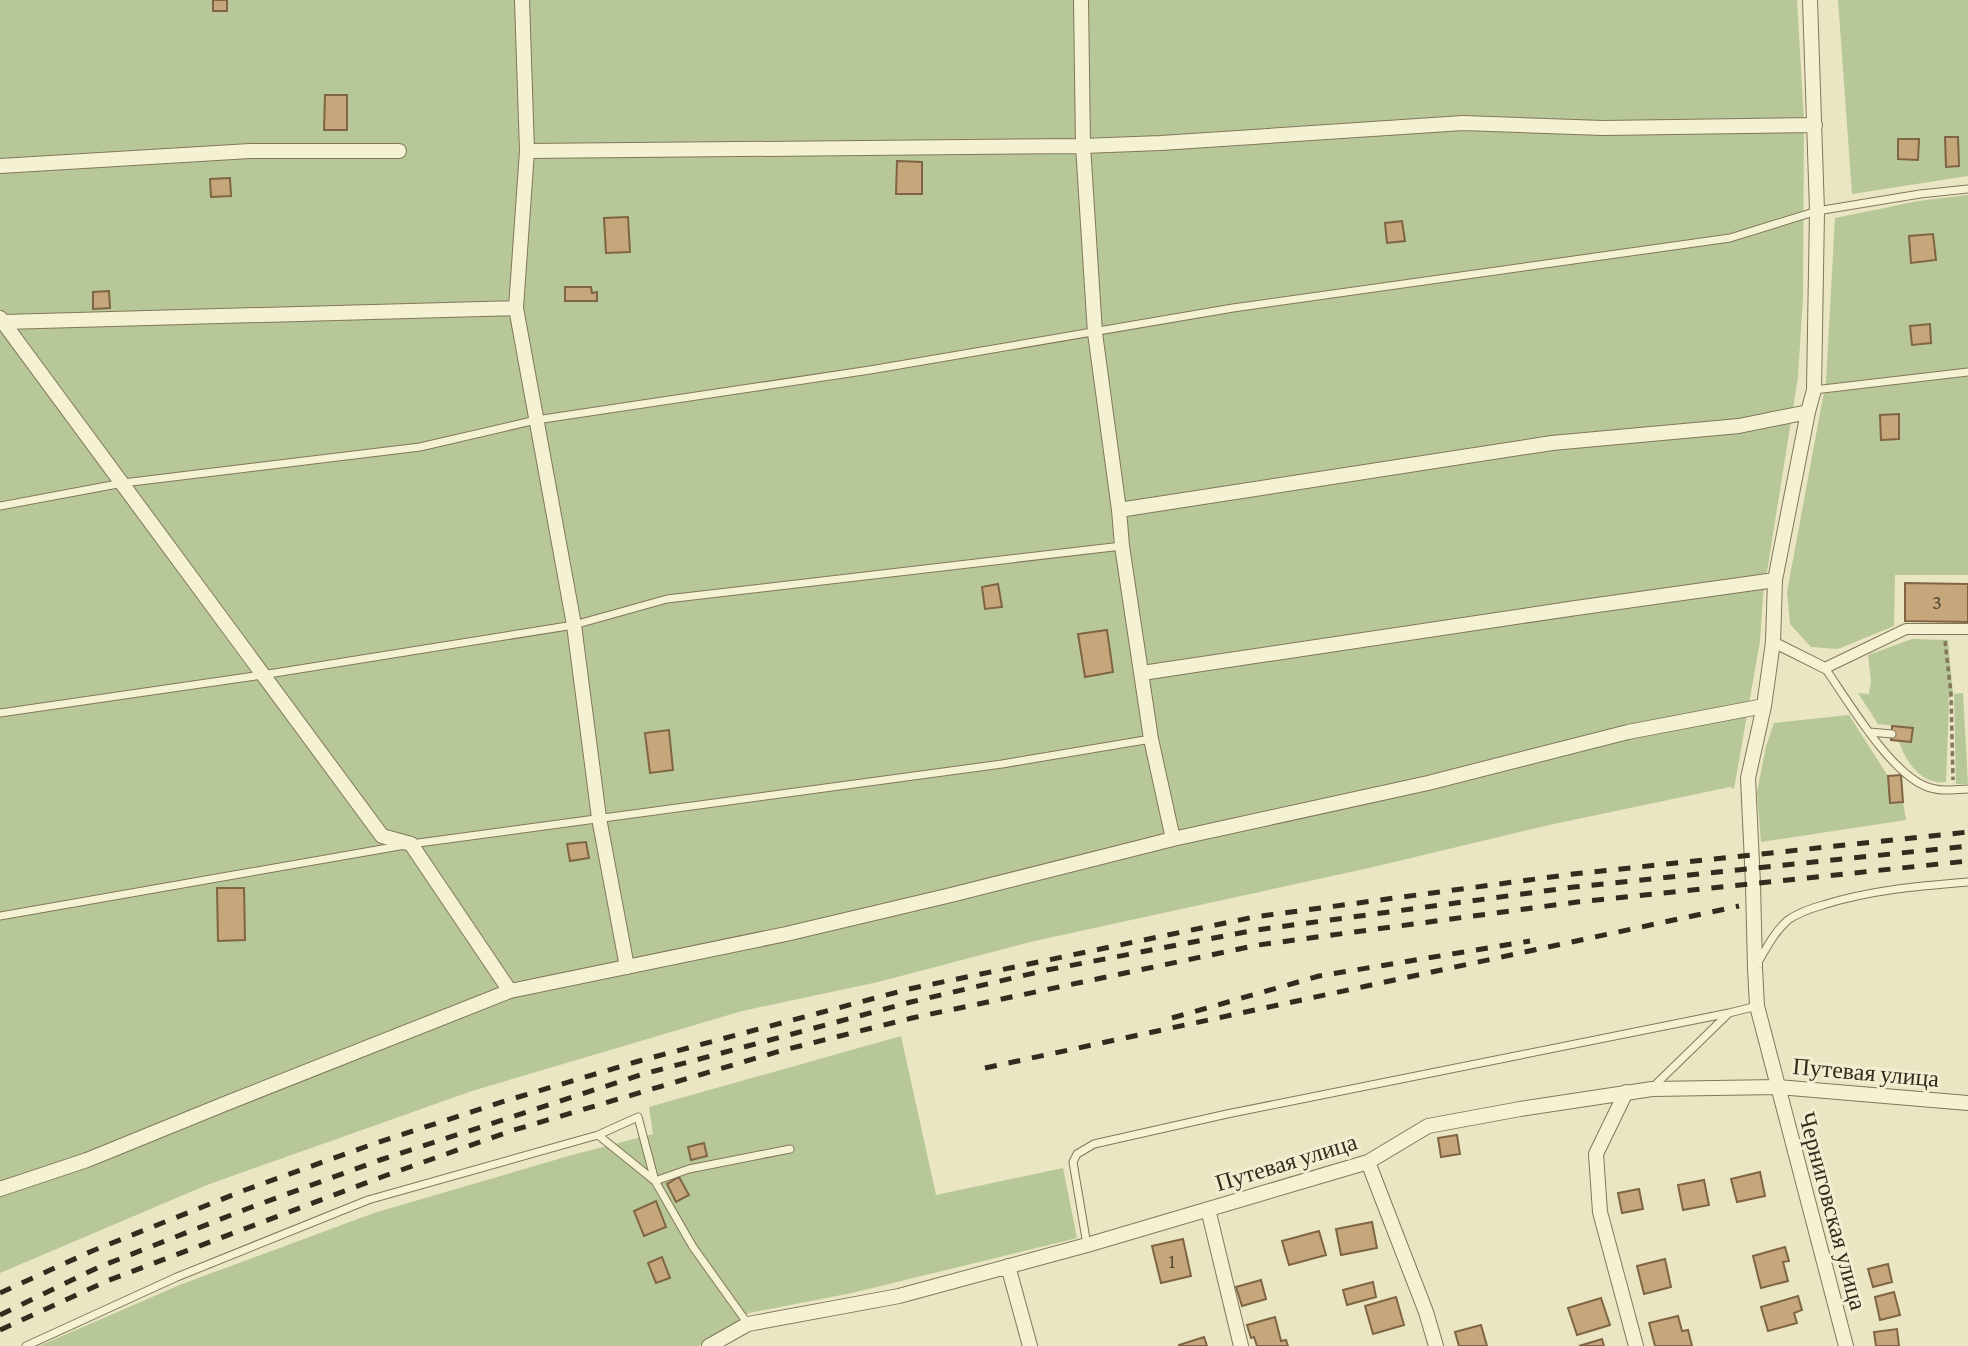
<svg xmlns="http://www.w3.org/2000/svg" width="1968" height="1346" font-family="'Crimson Pro',serif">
  <rect width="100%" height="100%" fill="#eae5c2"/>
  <path fill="#b8c797" d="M0,0H1797L1804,121L1803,297L1798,377L1763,597L1760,641L1734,789L1730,787L1549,825L1369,868L1030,942L878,982L742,1011L472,1091L207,1185L0,1273Z
    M1838,0H1968V176L1852,194Z
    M1968,195V575H1895L1894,626L1838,649L1811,647L1790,624L1787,592L1826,381L1835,218L1918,201Z
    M1912,639L1948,640L1953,694L1948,700L1949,703L1946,782C1922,786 1904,760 1899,741L1911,742L1913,728L1878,724L1858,693L1869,694L1871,681L1868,655Z
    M1963,693L1968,784H1956L1954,694Z
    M1849,715L1888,776L1890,803L1903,802L1906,820L1761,842L1757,792L1766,746L1774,723Z
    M901,1036L936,1195L1063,1168L1077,1238L852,1293L749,1313L714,1338L698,1346H39L182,1284L374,1213L572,1155L653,1134L649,1107Z"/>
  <path fill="#c5a77b" stroke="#7f6543" stroke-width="2" d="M213,0H227V11H213Z
    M325,95H347V130H324Z
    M1945,137H1958L1959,166L1946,167Z
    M1898,139H1919L1918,160L1898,159Z
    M897,161L922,162V194H896Z
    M230,178L231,196L211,197L210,179Z
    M628,217L630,252L606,253L604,218Z
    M1402,221L1405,241L1387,243L1385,223Z
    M1933,234L1936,260L1911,263L1909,236Z
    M565,287H591L592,293L597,292V301H565Z
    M109,291L110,308L93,309V292Z
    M1930,324L1931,343L1912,345L1910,326Z
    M1899,414V439L1881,440L1880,415Z
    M1905,583L1968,584V622L1905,621Z
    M998,584L1002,607L985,609L982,587Z
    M1107,630L1113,672L1085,677L1078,634Z
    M1892,726L1913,728L1911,742L1891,740Z
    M669,730L673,770L650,773L645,733Z
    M1901,775L1903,802L1890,803L1888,776Z
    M586,842L589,858L570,861L567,844Z
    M217,888H244L245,940L218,941Z
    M1457,1135L1460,1154L1441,1157L1438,1138Z
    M704,1143L707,1156L691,1160L688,1147Z
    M1760,1172L1765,1196L1737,1202L1731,1179Z
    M679,1177L689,1195L676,1202L667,1184Z
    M1704,1180L1709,1205L1683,1210L1678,1185Z
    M1639,1189L1643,1209L1622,1213L1618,1193Z
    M656,1201L666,1227L644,1236L634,1211Z
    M1372,1222L1377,1248L1341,1255L1336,1229Z
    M1319,1231L1326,1255L1289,1265L1282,1241Z
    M1183,1239L1191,1276L1161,1283L1152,1246Z
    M1785,1247L1789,1261L1783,1262L1788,1281L1761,1288L1753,1256Z
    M662,1257L670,1278L656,1283L648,1263Z
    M1665,1259L1671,1287L1644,1294L1637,1266Z
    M1888,1264L1892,1282L1873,1287L1868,1269Z
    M1261,1280L1266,1299L1242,1306L1236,1287Z
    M1373,1282L1376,1297L1347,1305L1343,1290Z
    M1894,1292L1900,1315L1880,1320L1875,1297Z
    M1798,1296L1802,1310L1794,1313L1797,1323L1768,1331L1761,1307Z
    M1396,1297L1404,1325L1373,1334L1365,1306Z
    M1601,1298L1610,1325L1577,1335L1568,1308Z
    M1678,1316L1682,1331L1688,1330L1692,1346H1655L1649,1323Z
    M1275,1317L1281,1341L1286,1340L1288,1346H1257L1254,1337L1251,1338L1247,1325Z
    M1481,1325L1487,1346H1459L1455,1332Z
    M1897,1329L1899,1346H1876L1874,1332Z
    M1204,1337L1207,1346H1179V1345Z
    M1602,1339L1604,1346H1579Z"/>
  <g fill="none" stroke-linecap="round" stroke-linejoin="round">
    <g stroke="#82775b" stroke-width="9">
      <path id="service" d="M1814,390L1968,372
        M0,506L123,483L420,447L536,420L870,370L1233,308L1730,238L1817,211L1920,194L1968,189
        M1825,668C1848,701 1889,771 1925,786C1939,792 1954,790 1968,789
        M0,713L262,675L574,625L667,599L1122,546
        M1870,732L1892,734
        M0,916L411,844L1002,764L1151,739
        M1757,964C1766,949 1774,932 1788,920C1798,913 1812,908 1823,905C1870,890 1919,886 1968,882
        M1654,1086L1728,1014
        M1087,1245L1073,1162L1077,1154L1094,1144L1227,1114L1729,1013L1757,1006
        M748,1324L693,1247L655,1181L689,1169L790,1149
        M26,1346L177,1277L368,1200L598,1135L638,1117L655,1181L598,1135"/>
    </g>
    <g stroke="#82775b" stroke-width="12">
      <path id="pedestrian" d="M1773,642L1825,668L1906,629H1968"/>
    </g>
    <g stroke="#82775b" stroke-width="16">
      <path id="minor" d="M522,0L527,151L516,308L574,625L599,818L627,967
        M1081,0L1083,146L1095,333L1119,510L1122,546L1151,739L1173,839
        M1810,0L1817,211L1814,390L1808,412L1775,580L1773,642L1764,706L1748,778L1753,884L1755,968L1757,1006L1846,1346
        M527,151L1083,146L1161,143L1463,123L1603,128L1815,125
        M0,166L250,151H399
        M0,318L382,836L411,844L510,991
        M4,322L516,308
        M1119,510L1552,443L1739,426L1808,412
        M1142,673L1576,608L1775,580
        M1626,1092L1596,1154L1600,1212L1636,1346
        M1368,1162L1426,1312L1436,1346
        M0,1189L87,1160L227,1103L510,991L786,934L951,895L1173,839L1428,783L1628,732L1764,706
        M1208,1209L1241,1346
        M1008,1266L1030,1346
        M709,1346L748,1324L899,1296L1087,1245L1368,1162L1428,1126L1520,1109L1652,1089L1777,1087L1968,1103"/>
    </g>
    <path stroke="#82775b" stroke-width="3.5" stroke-dasharray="5 3.5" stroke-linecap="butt" d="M1945,641L1951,694L1953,780"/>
    <use href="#service" stroke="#f5f2d4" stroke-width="7"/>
    <use href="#pedestrian" stroke="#f5f2d4" stroke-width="10"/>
    <use href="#minor" stroke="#f5f2d4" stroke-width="14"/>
    <path stroke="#332c1e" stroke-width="5" stroke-dasharray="12 12" stroke-linecap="butt" d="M1172,1018L1319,976L1530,941
      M985,1068L1739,906
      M0,1293L92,1251L245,1190L373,1144L505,1101L639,1061L909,989L1254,917L1573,874L1968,832
      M0,1315L99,1267L249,1208L380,1160L640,1075L911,1002L1047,970L1256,930L1574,887L1968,846
      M0,1330L107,1281L387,1175L514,1130L780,1051L912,1018L1258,945L1577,902L1968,861"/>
  </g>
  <g text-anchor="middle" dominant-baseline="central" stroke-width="6" stroke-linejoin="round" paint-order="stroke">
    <g font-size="21" fill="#584b35">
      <text x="1937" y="602">3</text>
      <text x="1172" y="1261">1</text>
    </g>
    <g font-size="24" fill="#332c1e" stroke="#f2eed1">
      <text transform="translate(1866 1072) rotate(5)">Путевая улица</text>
      <text transform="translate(1286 1162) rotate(-17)">Путевая улица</text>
      <text transform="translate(1833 1211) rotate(75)">Черниговская улица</text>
    </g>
  </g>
</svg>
